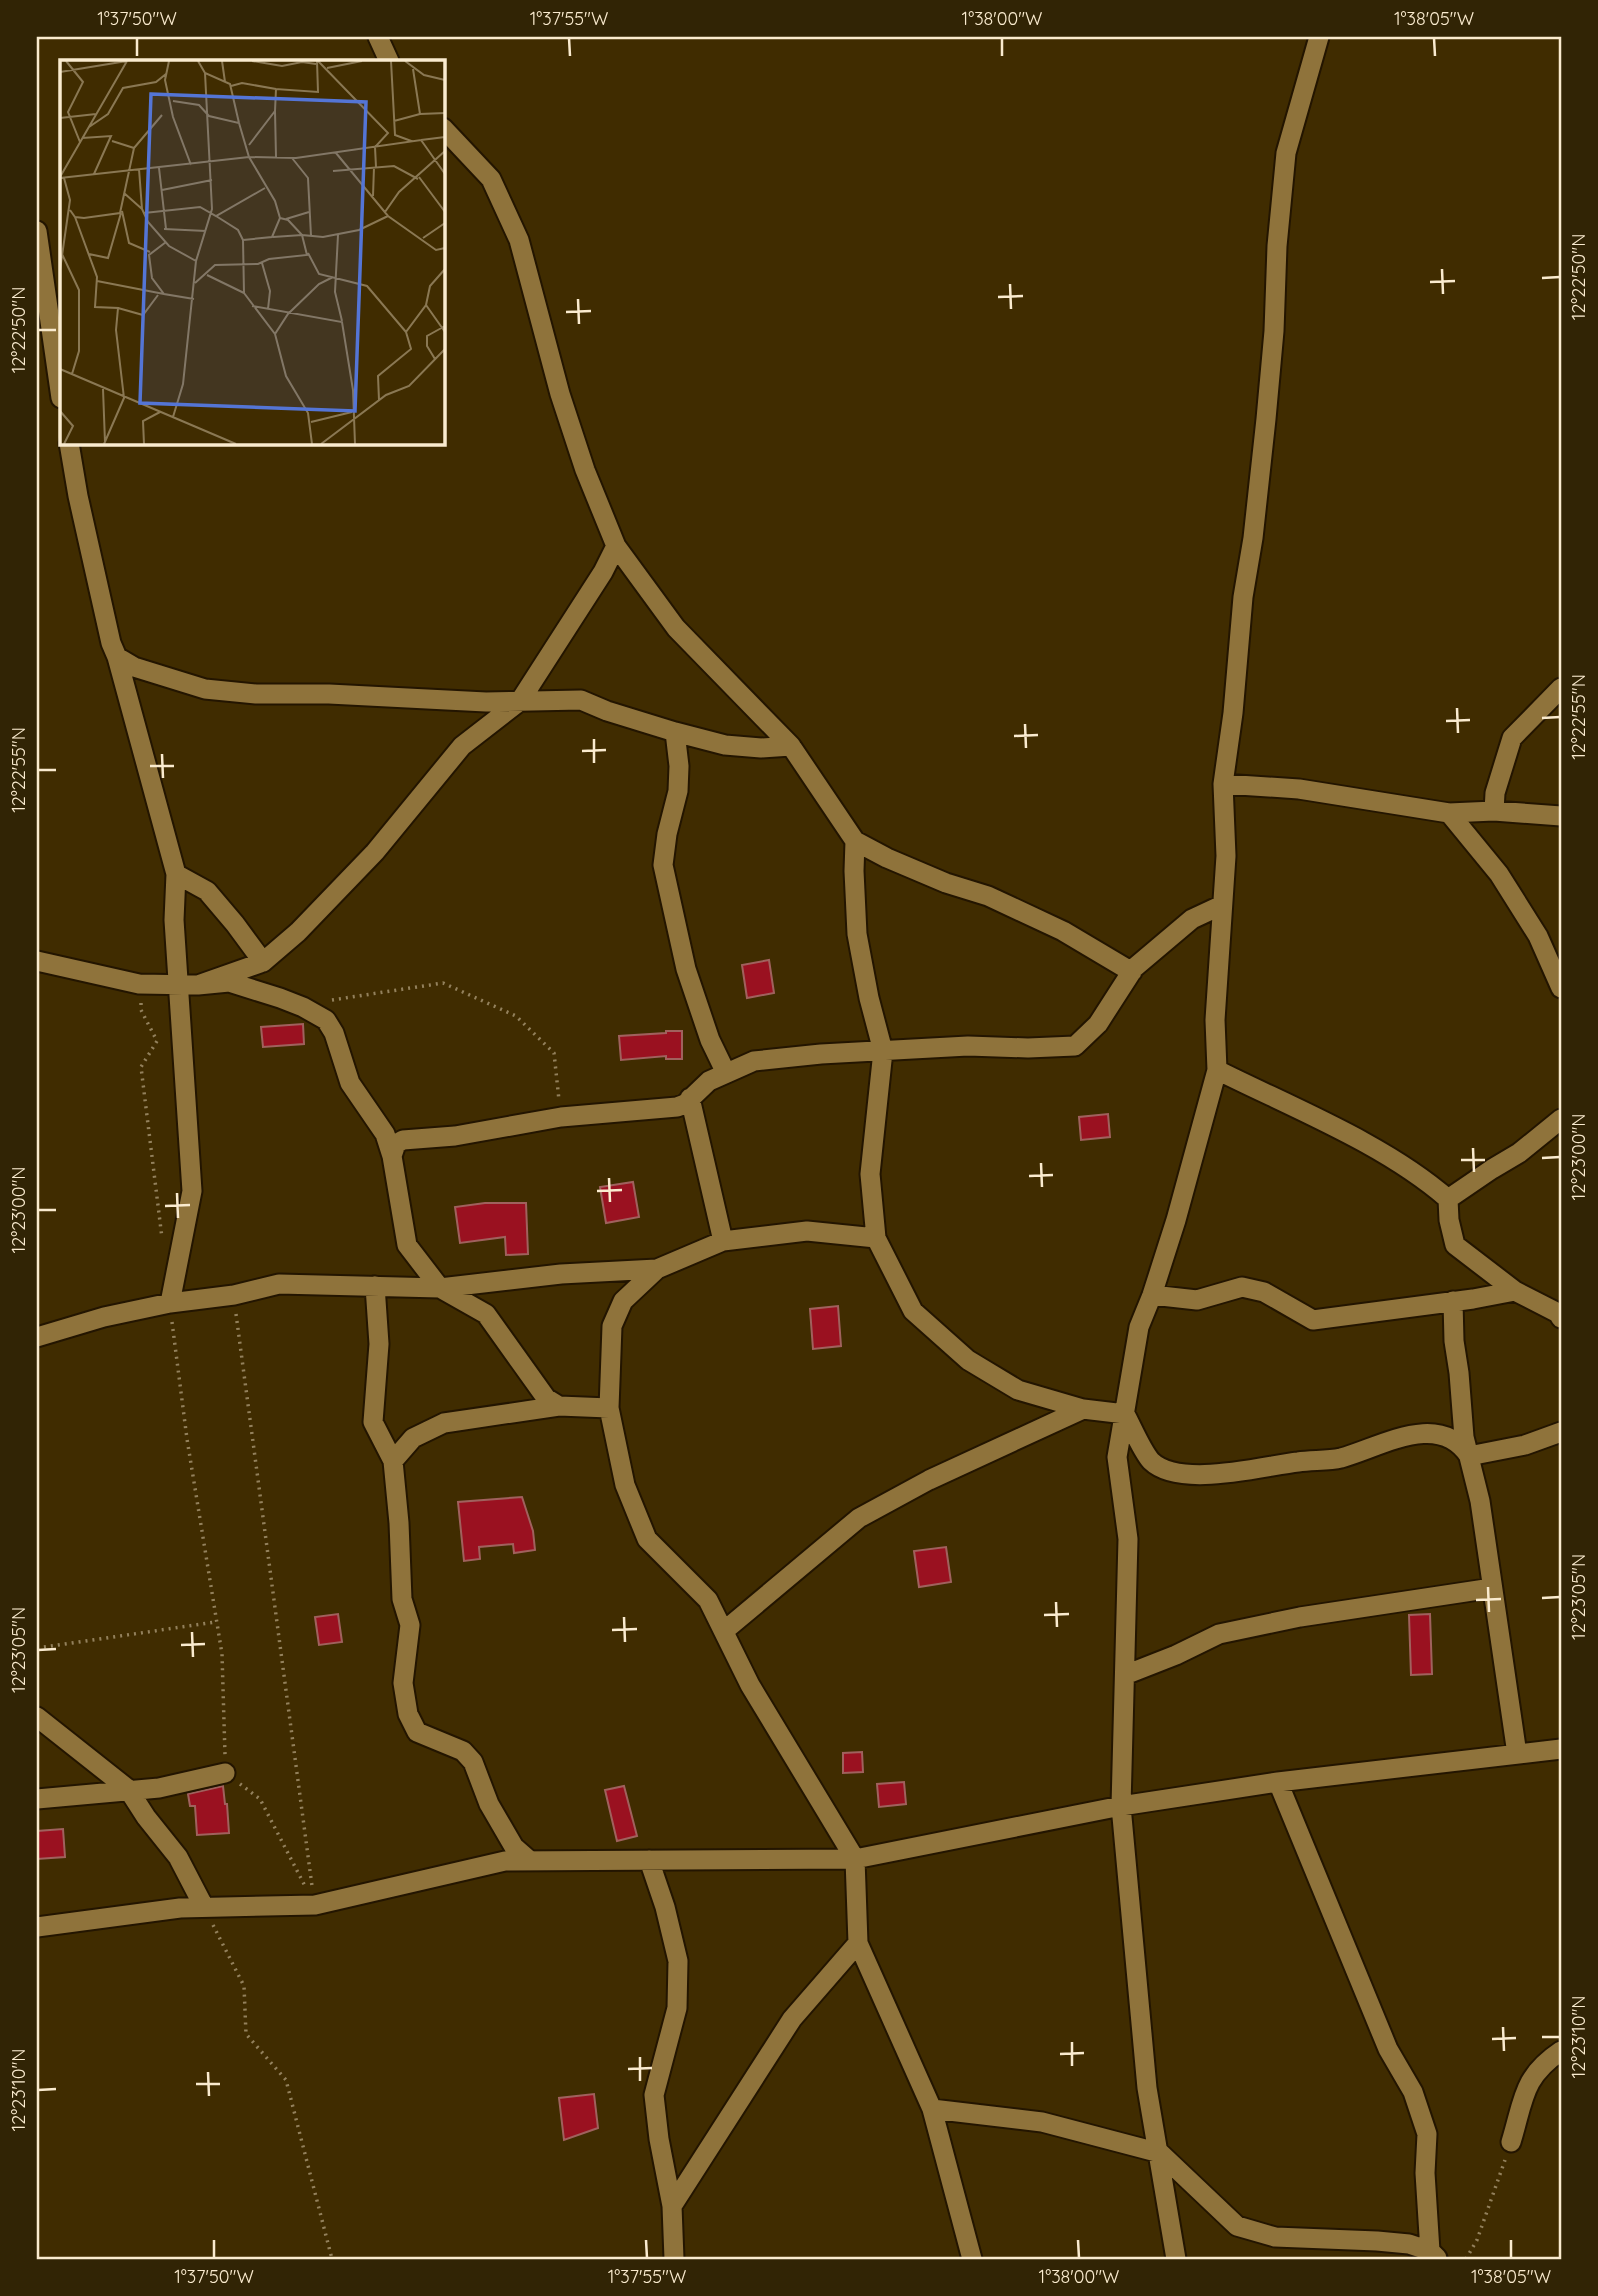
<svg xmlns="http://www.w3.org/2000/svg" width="1598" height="2296" font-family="Quicksand,sans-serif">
  <rect width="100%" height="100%" fill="#402c00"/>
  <path fill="#9a1120" stroke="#a0615d" stroke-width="2" d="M769,960L774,993L747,998L742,965Z
    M303,1024L304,1044L263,1047L261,1027Z
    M666,1031H682V1059H666V1056L621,1060L619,1036L666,1033Z
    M1108,1114L1110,1137L1081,1140L1079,1117Z
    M633,1182L639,1217L606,1223L600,1187Z
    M485,1203H526L528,1254L506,1255L505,1237L460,1243L455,1207Z
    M838,1306L841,1346L813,1349L810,1309Z
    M522,1497L533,1531L535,1550L514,1553L513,1544L479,1547L480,1559L464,1561L458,1502Z
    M946,1547L951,1582L919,1587L914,1551Z
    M338,1614L342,1642L319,1645L315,1617Z
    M1430,1614L1432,1674L1411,1675L1409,1615Z
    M862,1752L863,1772L843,1773V1753Z
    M904,1782L906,1804L879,1807L877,1784Z
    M223,1786L225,1804H227L229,1833L197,1835L195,1806H190L188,1794Z
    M624,1786L637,1836L617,1841L605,1790Z
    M63,1829L65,1857L37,1859V1831Z
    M594,2094L598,2128L564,2140L559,2098Z"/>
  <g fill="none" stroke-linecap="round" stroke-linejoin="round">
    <g stroke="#231500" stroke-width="23">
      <path id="minor" d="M378,37L389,61
        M37,231L61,398
        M69,443L78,496L111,643L117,657L134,667L205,689L256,694H329L486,702L581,700L607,711L675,732L725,745L761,748L791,746
        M616,546L676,628L791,746L855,841L854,871L857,934L869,998L883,1051L870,1174L876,1238L913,1311L968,1360L1018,1390L1083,1409
        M117,657L176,874L174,920L192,1191L170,1303
        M675,732L679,766L678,791L667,834L663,865L686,969L710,1040L726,1073
        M1223,784L1299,789L1449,813L1499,874L1538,936L1561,988
        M1494,811L1495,793L1512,738L1561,688
        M1449,813L1494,811L1561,816
        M855,841L887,858L946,883L988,896L1063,931L1132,972
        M176,874L207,891L235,924L263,962
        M37,961L139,984L198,985L229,982L280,998L303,1007L326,1020L334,1033L350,1083L385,1134L392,1156
        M198,985L263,962L298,932L375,852L462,746L520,701L603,572L616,546L585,470L560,394L519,240L491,179L443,128
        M1217,1070C1293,1108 1385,1144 1448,1199L1449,1220L1455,1245L1515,1291L1558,1313L1561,1318
        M690,1098L723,1241
        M1448,1199L1492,1169L1519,1153L1561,1119
        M876,1238L807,1231L723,1241L657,1269L623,1301L612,1326L609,1408L625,1485L647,1539L708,1600L750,1685L855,1859L858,1943L932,2109L1042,2122L1160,2153L1237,2226L1275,2237L1377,2241L1409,2244L1430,2251
        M657,1269L561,1274L440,1288L407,1245L392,1156L396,1144L403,1140L455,1136L561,1117L677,1107L685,1104L709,1081L754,1061L821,1054L968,1046L1028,1048L1075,1046L1098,1024L1134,968L1192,919L1222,905
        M375,1286L379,1344L373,1422L393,1461L399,1523L402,1599L410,1625L403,1683L408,1714L417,1732L463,1751L473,1762L489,1804L514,1847L530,1861
        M1152,1295L1197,1300L1242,1287L1264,1292L1313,1320L1473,1299L1515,1291
        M1453,1301L1454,1341L1459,1373L1464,1437L1480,1501L1517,1754
        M37,1337L104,1317L170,1303L234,1295L279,1284L440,1288L486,1314L546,1398L559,1406L609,1408
        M393,1461L413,1438L444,1423L559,1406
        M724,1631L859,1518L929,1480L1083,1409L1125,1414C1132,1427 1142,1451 1151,1461C1180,1489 1263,1466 1298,1462C1312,1460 1328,1461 1341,1458C1381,1447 1439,1410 1469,1456L1525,1445L1561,1432
        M1125,1675L1176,1655L1219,1634L1300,1617L1492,1588
        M37,1717L128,1789L146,1817L178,1857L204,1907
        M1278,1782L1388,2049L1413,2092L1427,2134L1425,2173L1430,2251L1437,2258
        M37,1799L159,1788L225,1773
        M649,1860L665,1907L678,1961L677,2008L654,2095L659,2139L672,2206
        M37,1927L180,1908L315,1905L505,1861L855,1859L1121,1806L1278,1782L1561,1749
        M932,2109L972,2259
        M1511,2142C1524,2100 1522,2077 1561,2051
        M674,2259L672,2206L792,2019L858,1943
        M1176,2259L1147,2088L1121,1806L1128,1539L1117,1457L1139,1327L1152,1295L1176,1220L1217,1070L1215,1020L1226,856L1223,784L1233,713L1243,597L1253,538L1266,419L1274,331L1277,246L1286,153L1319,37"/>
    </g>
    <path stroke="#93815c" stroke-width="3.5" stroke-dasharray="2 5" stroke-linecap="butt" d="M332,1000L443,983L516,1016L554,1053L559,1100
      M141,1003V1010L157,1041L141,1067L162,1238
      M236,1314L312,1886
      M172,1322L187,1439L222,1654L225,1755
      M37,1648L216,1622
      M240,1784L260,1799L306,1888
      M213,1925L244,1986L246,2034L286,2080L332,2259
      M1466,2259L1477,2240L1505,2160"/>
    <use href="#minor" stroke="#8f733b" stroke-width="19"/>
  </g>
  <path fill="none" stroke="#faebcf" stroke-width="2.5" d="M137,38V56M569,38L570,56M1002,38V56M1434,38L1435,56M1442,269L1443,294M1542,278L1560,277M1430,282L1455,281M1010,284L1011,309M998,297L1023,296M578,299L579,324M566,312L591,311M38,330H56M1457,708L1458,733M1542,718L1560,717M1446,721L1470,720M1025,724L1026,748M1014,736L1038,735M594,739V763M582,751L606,750M162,754L163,778M150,766H174M38,770H56M1473,1148L1474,1172M1542,1158L1560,1157M1461,1160H1485M1041,1163L1042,1187M1029,1176L1053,1175M609,1178L610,1202M597,1191L622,1190M177,1193L178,1218M165,1206L190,1205M38,1210H56M1488,1587L1489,1612M1542,1598L1560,1597M1476,1600L1501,1599M1056,1602L1057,1627M1044,1615L1069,1614M624,1617L625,1642M612,1630L637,1629M192,1632L193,1657M181,1645L205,1644M38,1650L56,1649M1503,2027L1504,2051M1542,2037H1560M1492,2039L1516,2038M1072,2042V2066M1060,2054L1084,2053M640,2057V2081M628,2069L652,2068M208,2072L209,2096M196,2084H220M38,2090L56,2089M214,2240V2258M646,2240L647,2258M1078,2240L1079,2258M1511,2240V2258"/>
  <g transform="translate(60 60)">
    <rect width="385" height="385" fill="#402c00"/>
    <path fill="none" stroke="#8a7853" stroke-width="2" d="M6,1L23,22L8,52L20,82M109,1L105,20L113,57L131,105M138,1L145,13L170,24L179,63M162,1L165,22M192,1L222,6L242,2L256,4M258,1L328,73L315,87L316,107M331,1L335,75L354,82M345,1L364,15L385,20M267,8L302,1M0,12L67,1M171,26L182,23L216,29M113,41L139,45L149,56L179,63L189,97L215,141L220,158L212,177L183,180M215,51L216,97M360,54L385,53M0,58L36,54M334,61L360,54L353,9M29,67L48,54L63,28L96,22L106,14M22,78L51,76L34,114M361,80L385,77M52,81L74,88M189,85L215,51L216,29L258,32L257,1M276,93L328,156L376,190L385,188M232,98L248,118L251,176M99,108L106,169M79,109L82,149L88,162L109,186L136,201M273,111L334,106L358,119M0,117L67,1M359,117L385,152M0,118L189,97L236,98L361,80L385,114M102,130L152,120M64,133L82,149M313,136L314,107M10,150L15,157L24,158L60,153L74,88L102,55M62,151L69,183L90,192M325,152L339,132L385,91M84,153L140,147L156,156L205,128M156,156L178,170L183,180L184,233L215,274M15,157L37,217L35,247L58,248L56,270L64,338L44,384M220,158L228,160L242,175L263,177L299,170L328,156M226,159L249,152M104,169L146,171M278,175L275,232L282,261M363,178L385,163M106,182L89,195L92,218L104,234L134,239M248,193L259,214L307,226L346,272M2,194L19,230V291L12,314M29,194L48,198L61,153M202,203L210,231L208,249M0,210L10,140L4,118M147,215L184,233M37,221L104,234M135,223L155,205L198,204L209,199L247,195L242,175L213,177M366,245L385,272M192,246L282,262L293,330L295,384M58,248L83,255L98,235M375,299L367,286V276L385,266M0,309L176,384M43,329L45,382M319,340L318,316L351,289L346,272L366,245L370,226L385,209M0,351L13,366L4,384M113,357L123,324L136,201L152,149L145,13M251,362L292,352M84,384L83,361L100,352M252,384L248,353L226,316L215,274L228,254L259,224L273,217M261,384L326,335L349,326L385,289"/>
    <path fill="#5475d6" fill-opacity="0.15" stroke="#5475d6" stroke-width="3.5" d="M91,34L306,42L295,351L80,343Z"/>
    <rect width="385" height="385" fill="none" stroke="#faebcf" stroke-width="3.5"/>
  </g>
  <rect width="1598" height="2296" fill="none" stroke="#312405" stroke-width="77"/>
  <rect x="38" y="38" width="1522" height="2220" fill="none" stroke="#faebcf" stroke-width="2.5"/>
  <g font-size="18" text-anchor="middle" fill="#faebcf">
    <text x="137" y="25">1°37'50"W</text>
    <text x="569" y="25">1°37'55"W</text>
    <text x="1002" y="25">1°38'00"W</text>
    <text x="1434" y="25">1°38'05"W</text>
    <text transform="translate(1579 277) rotate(-90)" y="6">12°22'50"N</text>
    <text transform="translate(19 330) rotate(-90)" y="6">12°22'50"N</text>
    <text transform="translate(1579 717) rotate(-90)" y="6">12°22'55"N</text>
    <text transform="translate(19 770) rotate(-90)" y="6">12°22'55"N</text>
    <text transform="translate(1579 1157) rotate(-90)" y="6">12°23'00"N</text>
    <text transform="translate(19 1210) rotate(-90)" y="6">12°23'00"N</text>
    <text transform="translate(1579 1597) rotate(-90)" y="6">12°23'05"N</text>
    <text transform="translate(19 1650) rotate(-90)" y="6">12°23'05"N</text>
    <text transform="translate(1579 2037) rotate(-90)" y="6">12°23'10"N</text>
    <text transform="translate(19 2090) rotate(-90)" y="6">12°23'10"N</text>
    <text x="214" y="2283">1°37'50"W</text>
    <text x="647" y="2283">1°37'55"W</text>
    <text x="1079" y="2283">1°38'00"W</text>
    <text x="1511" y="2283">1°38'05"W</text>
  </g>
</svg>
